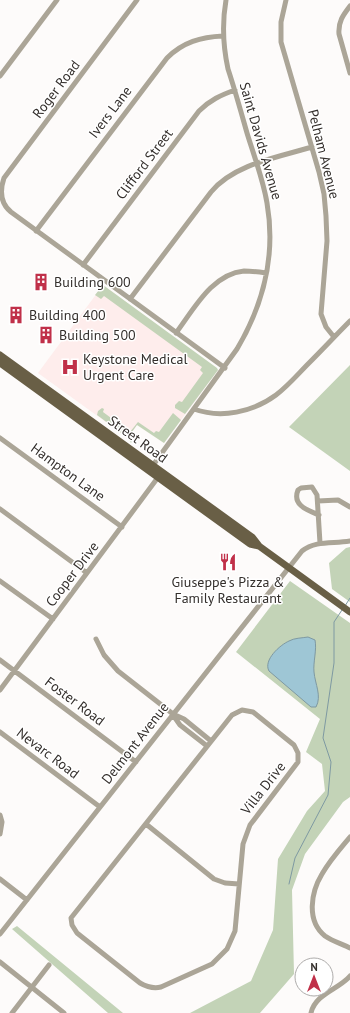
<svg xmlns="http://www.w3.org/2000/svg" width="350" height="1013" font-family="'PT Sans',sans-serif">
  <rect width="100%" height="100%" fill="#fdfbfa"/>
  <path fill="#feedec" d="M103,285L218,370L164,443L137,425L128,438L38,373Z"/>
  <path fill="#c3d3b7" d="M103,285L217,368L218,370L185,414L175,408V405L179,401L182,402L203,373L200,370L202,367L104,296L101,299L95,295Z
    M350,365V471L289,427Z
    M102,408L104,409L103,412L130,432L138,422L154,433L156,431L159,432L173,413L181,420L164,443L137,425L129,436L132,441L131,443L128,438L97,415L98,411Z
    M350,547V602L332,589L329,563L346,548Z
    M290,581L350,623V797L343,802L305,854L292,890L294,974L260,1013H190L251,981L273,930L278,859L307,811L325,791L322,764L306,752L320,719L236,652Z
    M17,926L123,1013H108L12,929Z"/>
  <path fill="#9ec6d5" stroke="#7e99a2" d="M308,637L315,640C317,650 313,662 314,672C315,684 322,696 316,707H311L269,671C263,660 280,645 289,641C294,638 302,638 308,637Z"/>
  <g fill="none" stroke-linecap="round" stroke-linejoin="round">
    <path stroke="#7e99a2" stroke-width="1" d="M345,606L350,598
      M289,884L295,858L328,795L331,762L323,738L334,663V622L342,610"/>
    <path stroke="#aba597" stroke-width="5" d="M137,0L4,178C0,190 0,203 11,212L225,368
      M286,0L281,22V42L319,172L324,194L326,216L327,241L321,314L326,327L334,337
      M350,6C343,15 338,22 339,34L350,73
      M0,76L57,0
      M36,231L167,58C183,42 201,37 223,36
      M83,265L199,111C210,100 221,95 235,90
      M130,299L211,192C234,164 279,157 312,147
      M176,333C194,309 212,274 244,271C251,271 259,272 266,273
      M194,409C221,419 253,412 276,395C288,386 298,374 309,363C323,349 336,335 350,321
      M0,438L122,527
      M151,468L237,349C263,305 276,255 267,203C263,179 254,156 247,133C241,112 235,90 228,69C223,46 222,23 226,0
      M318,501L338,500L350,507
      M0,509L87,573
      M319,515C307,510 292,505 298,490L301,488L312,487L317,495L320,543
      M0,581L53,619
      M96,639L104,655L118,671L173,714L184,719L211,741
      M0,660L136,762
      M0,690L159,476
      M242,710L253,712L294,745L298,753V762L250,825L243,844L235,931L227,949L212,964L161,987C153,989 147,987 140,983L77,933L72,925L71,918L232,715Z
      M173,715L180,725L207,746
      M0,732L100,807
      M0,815L2,822L0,834
      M146,824L214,879L225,883L239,884
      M350,837C340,849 330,860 322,874C311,892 306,921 325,936C332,941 342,944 350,948
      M0,879L27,900
      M0,934L302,551C316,540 333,544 350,541
      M0,962L64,1013
      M12,1013L49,965
      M311,1013C315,994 339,989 350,976"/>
    <path stroke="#695f46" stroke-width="7" d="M0,355L252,537L259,546
      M0,363L250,544L259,546L350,612"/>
  </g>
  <defs>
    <g id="building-bare" transform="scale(1.38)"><path d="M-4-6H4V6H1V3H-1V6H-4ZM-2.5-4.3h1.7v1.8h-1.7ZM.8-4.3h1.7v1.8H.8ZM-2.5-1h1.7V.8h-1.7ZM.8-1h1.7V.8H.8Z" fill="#c03049" stroke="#fff" stroke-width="2.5" paint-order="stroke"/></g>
    <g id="hospital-bare" transform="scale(1.38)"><path d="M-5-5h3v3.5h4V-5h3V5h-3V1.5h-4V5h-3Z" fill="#c03049" stroke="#fff" stroke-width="2.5" paint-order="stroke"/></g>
    <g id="restaurant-bare" transform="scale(1.38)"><path d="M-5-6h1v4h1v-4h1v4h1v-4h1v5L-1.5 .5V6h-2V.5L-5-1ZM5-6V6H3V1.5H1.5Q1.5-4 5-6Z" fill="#c03049" stroke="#fff" stroke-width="2.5" paint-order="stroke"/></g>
  </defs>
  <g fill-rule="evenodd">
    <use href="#building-bare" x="41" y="282"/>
    <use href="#building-bare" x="16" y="315"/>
    <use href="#building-bare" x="46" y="335"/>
    <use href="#hospital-bare" x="70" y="367"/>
    <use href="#restaurant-bare" x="228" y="562"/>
  </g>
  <g text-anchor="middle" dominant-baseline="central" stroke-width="3" stroke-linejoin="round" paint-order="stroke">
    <g font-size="14" fill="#342f2c" stroke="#fff">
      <text transform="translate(56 89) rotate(-53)">Roger Road</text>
      <text transform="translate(110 112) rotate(-53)">Ivers Lane</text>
      <text transform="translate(261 141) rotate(74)">Saint Davids Avenue</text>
      <text transform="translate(324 154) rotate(76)">Pelham Avenue</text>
      <text transform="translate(144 164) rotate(-53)">Clifford Street</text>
      <text transform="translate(138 439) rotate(36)">Street Road</text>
      <text transform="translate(68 472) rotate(36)">Hampton Lane</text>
      <text transform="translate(72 574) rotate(-53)">Cooper Drive</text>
      <text transform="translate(75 701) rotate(37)">Foster Road</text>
      <text transform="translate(135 743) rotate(-52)">Delmont Avenue</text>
      <text transform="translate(48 753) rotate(37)">Nevarc Road</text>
      <text transform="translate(263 788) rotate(-52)">Villa Drive</text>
    </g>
    <g font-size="14" fill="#342f2c" stroke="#fff" text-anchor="start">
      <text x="54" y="282">Building 600</text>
      <text x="29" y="315">Building 400</text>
      <text x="59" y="335">Building 500</text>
      <text x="83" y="359">Keystone Medical<tspan x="83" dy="16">Urgent Care</tspan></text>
      <text x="228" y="582" text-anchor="middle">Giuseppe's Pizza &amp;<tspan x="228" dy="16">Family Restaurant</tspan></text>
    </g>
  </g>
  <g transform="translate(314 977)"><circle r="19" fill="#ffffff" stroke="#aeacab"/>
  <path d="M0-3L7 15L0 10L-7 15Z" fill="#c03049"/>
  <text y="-6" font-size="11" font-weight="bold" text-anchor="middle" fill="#342f2c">N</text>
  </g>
</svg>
